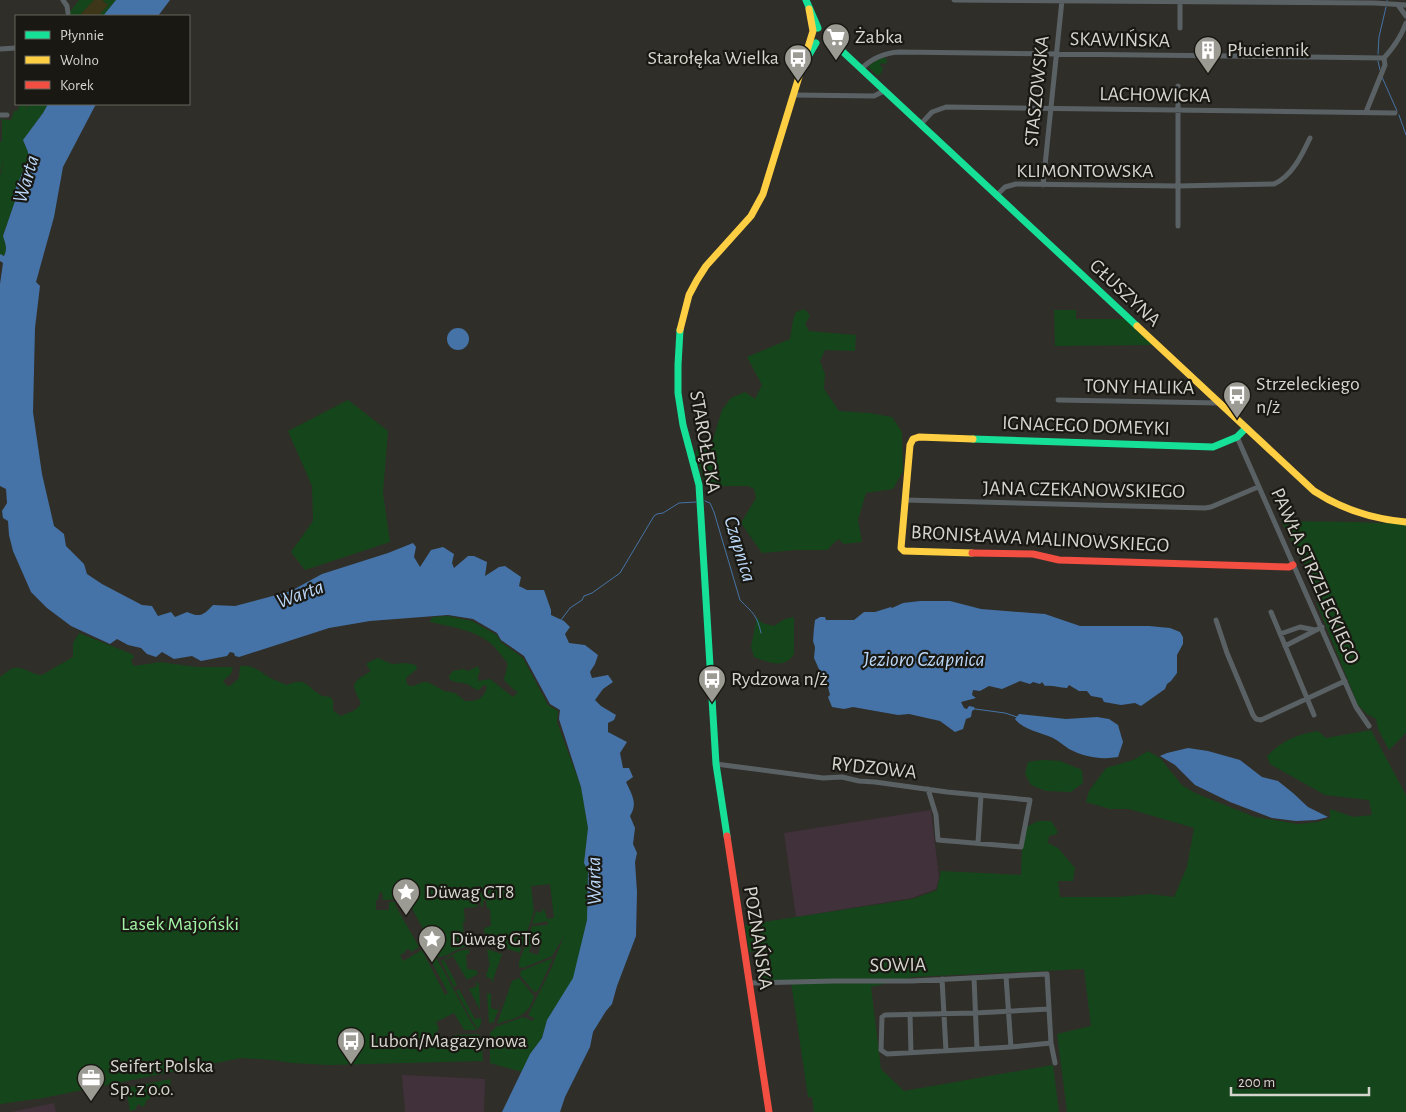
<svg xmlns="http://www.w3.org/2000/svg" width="1406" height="1112" font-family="'Alegreya Sans',sans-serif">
  <rect width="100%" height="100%" fill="#302e28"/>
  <path fill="#40313b" d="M931,810L939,878L936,889L912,898L796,917L784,833Z
    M402,1075L485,1079L484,1112H405Z
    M54,1103L56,1112H11Z"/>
  <path fill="#15461b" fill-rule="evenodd" d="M79,0H94L79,16H67Z
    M102,0H116L103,16H98L108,5Z
    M882,57L886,58L887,63L883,64L881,63L880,65L883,69L880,75H876L868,66Z
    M20,104H28L25,111L30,104H48L43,113L23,140L28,152V160L14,192L15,201L3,235C5,243 8,248 4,256L0,254V176L5,157L0,172V142L2,141V121L0,119L11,120L14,111H17Z
    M805,309L810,316L805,324L809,331L856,335L855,351L825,350L820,361L825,374L824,389L839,411L869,413L892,417L902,432L903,471L893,489L866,493L858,520L862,542L844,544L838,539L827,550H796L762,553L741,523L756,498L754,489L748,486H721L703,479L695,452L699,446H711L722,410L731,398L745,392L755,399L762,385L747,357L790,339L793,320L796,312Z
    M1054,310H1076V319H1125L1155,345L1055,346Z
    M348,400L388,431L383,493L390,542L305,570L291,552L313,521L312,486L288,431Z
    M1281,521L1355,522L1406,524V733L1389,750L1378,729L1376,719L1367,714L1358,705L1317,604L1319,592Z
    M448,616L472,621L497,635L501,642L523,658L548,705L558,711L557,722L581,787L588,828L584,863L588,871L587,920L574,978L547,1020L542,1038L530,1054L522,1072L490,1063V1033L496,1027L523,1017L533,1021L534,1018L528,1015L551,969L564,936L552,956L523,968L519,967V962L532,926L548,925L547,921L532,924L536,911L541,913L544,908L547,919L554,918L550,884L531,886L534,911L526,935H516V932H512L513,936H526L523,945H520L519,947L521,948L520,953L505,948L502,950L487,944V940H485L484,928L491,926L490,909L487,908L486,900L483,901V906L481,907L479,886H476L477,907L464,908L465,922H463L464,943L477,944C473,947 467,946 461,948C453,951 446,957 438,957L407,899L383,900L382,892L379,893L378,900H376V910H389V902H401L403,907L400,902L396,903L395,905L419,947L411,952L409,949L405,950L406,952L400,955L403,961L422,950L445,995L448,993L425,949H428L436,957L471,1022L477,1030H464L454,1013L436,1022L439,1030L436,1032L439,1037L442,1036L445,1041L455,1035L478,1034L481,1038L483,1061L329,1065L292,1063L273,1060L241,1058L43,1098L0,1104V677C5,674 9,669 14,668C24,666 32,675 42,675L73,657V643L79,633L132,654L134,657L131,661L134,666L160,662L197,667H233L231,674L223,681L227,686H230L239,678L240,666C253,664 258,671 267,676C273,680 281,682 287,685C306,677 305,685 319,694C322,697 326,696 330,697L333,700V710L340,716C347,714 358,710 361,703C350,682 352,683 371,671L367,666V663L378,658L392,664L406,663L416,665L417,669L406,678L407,684L410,686H413L423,682H428L444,691L455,693L465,701C477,702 485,698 487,686L484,685L479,690C473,689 472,686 467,684C461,682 455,683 450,680L449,676L453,671L463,669L468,671L478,666L480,672L478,675V681L490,679L513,697L518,692L514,690L504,680C505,673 508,669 507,662C501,656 497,648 489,642C471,629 451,627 430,622L432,617ZM533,938L542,941L538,955L529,952Z
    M757,617L762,623L774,626L785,619L794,617V654C785,670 767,662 754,657L751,647Z
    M1371,730L1406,795V1112H1067L1057,1034L1091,1026L1084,969L913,977L871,987L881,1069L904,1091L1053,1065L1059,1112H814L812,1097H808L791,982L762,983L758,951L749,952L745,925L913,899L937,890L941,871L1021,875L1022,846L1026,827L1038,821H1051L1057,830V834L1049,836L1048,843L1058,848L1075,868L1073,881H1058L1060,897H1118L1150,894L1174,897L1187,867L1194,828L1129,809H1110L1086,802L1089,791L1106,768L1133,760L1148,751L1160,758L1182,785L1195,793L1255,817L1298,824L1318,822L1330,818V809L1353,817L1372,815L1369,800L1325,795L1270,764L1267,756C1284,740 1295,735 1318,731L1326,738Z
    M1042,760L1060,761L1082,770L1083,783L1071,792L1046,791L1031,785L1025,774L1028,762Z
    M469,949V954H466L467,969L476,970L478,974L467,980L453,956L444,960L457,985L454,987L441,961L459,951Z
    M487,949L502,954L492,983L491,978H487L486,972H488V967H490Z
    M553,958L538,991L534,992L520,975L521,971Z
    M519,978L534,996C530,1016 515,1018 497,1024L512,981Z
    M475,981L479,984L480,1010L467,985L470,989L477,986Z
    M459,989L475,1019L481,1018V1024L478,1029L473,1022L456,991Z
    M487,993L491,994V1008L498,1010L503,999L493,1023H489Z
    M171,1079L168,1097L152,1092L149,1100L147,1099L144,1107L138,1104L135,1110L130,1111L127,1095L130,1087Z"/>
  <path fill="#3e3619" d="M94,0H102L108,5L98,16H79Z"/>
  <path fill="#4573a7" d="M116,0H170L158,16H103Z
    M48,104H96L63,167L54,217L36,282L40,286L35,328L33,412L42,474L54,526L64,534L66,546L84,564L87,574L102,584L142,605L152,606L158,616L171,612L175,617L187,612C200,618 204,615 213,605L235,606L291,591L322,574L388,553L413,543L416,547L414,557L420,567L431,550L443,547L454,554L452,563L454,568L468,556H474L487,562L485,576L499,567L505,566L521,577L519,586L527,590H544L551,610V615L564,621L570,627L565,634L569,643L585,645L598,655L595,664L590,672L592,678L608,675L613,682L603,689L595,700L601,706L616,715L614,720L608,723V732L627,742L620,753L623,768H629L633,777L626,782C632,795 638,803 630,816L635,828L633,844L637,853L635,862L637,892L636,936L617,986L612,1004L606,1011L593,1032L590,1047L565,1097L560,1112H502L530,1054L542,1038L547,1020L573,978L587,920L588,871L584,863L588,828L581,787L559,719L560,710L550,704L524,656L501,640L497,633L473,619L448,615L370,621L329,628L239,657L235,656L234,653L230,652L227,656L201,661L192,656L174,659L162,652L156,657L147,654L141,648L128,645L117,639L110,644L71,626L47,608L31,592L13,551L9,535L8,521L3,518L2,511L7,503L6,489L0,486V284L3,263L0,261V254L4,256C8,248 5,243 3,236L15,201L14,192L28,160V152L23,140L43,113Z
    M447 339a11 11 0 1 1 22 0a11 11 0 1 1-22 0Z
    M920,601H950L981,609L1045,614L1080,626H1149L1170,628L1180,632L1183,637V644L1177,655V673L1171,681L1167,684L1165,689L1141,706L1135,703L1121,705L1104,702L1102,698L1091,696L1087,691H1079L1069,685L1067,688C1059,688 1052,685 1045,686L1042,682L1040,684L1033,682L1030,684L1020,681L1002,689L989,686L980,691L973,690L972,695L976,698L961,702L964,708L967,709L969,706L974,707L975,709L972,711L971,717L966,719L963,729L955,732L940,721L909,714L898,715L853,707L844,709L832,707L828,697L830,695L827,683L820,679L822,676L814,658L815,647L813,641L814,628L815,620L820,617H825L826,620H854L864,612H875L891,607L892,608L903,603Z
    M1019,714L1066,719L1097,717L1109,719L1118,725L1123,742L1118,757C1101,760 1084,757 1069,749C1063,745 1059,741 1053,738C1040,732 1024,730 1015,719Z
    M1188,748L1208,751L1240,760L1262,777L1278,781L1293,793L1308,807L1328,817L1316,820L1296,821L1272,818L1230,802L1195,785L1175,765L1160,756L1167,753Z"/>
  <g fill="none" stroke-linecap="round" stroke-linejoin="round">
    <path stroke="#4573a7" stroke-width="1" d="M1387,1V0
      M1378,54L1379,37L1386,7
      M1378,61L1380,70
      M1382,77L1397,111
      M1399,115L1406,135
      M705,501L710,503L714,512L740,600C753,613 757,615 761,633
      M561,620L570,608L582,600L584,596L592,593L620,573L654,516L657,514L663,513L679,503L696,502
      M975,709L1005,713L1017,717"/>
    <path stroke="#5a6165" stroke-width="5" d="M63,0L67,6L68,13
      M954,0L1375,3L1406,5
      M1180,0V28
      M1398,5L1406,16
      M0,49L16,48
      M861,69C871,59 884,53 899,52L1384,58
      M794,95L874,96L884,91
      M1366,112L1385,65L1384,58C1394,47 1401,37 1406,23
      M0,115H7
      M920,125L932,112L946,107L1395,113
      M1043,185L1062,0
      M996,196L1005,187L1016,184L1178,186L1274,184C1292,176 1302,155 1310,138
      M1178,226V86
      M1058,400L1219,403
      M1237,437L1356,707L1369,726
      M905,500L1205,508L1211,507L1258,487
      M1271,612L1314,715
      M1216,620L1227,653L1253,715L1256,719L1261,720L1345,681
      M1280,634L1300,627L1315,630
      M1285,646L1322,627
      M716,764L823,778L842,777L859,781L875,782L947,792L1030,800L1021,847L938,840L936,815L928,789
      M978,843L981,795
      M974,978L977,1049L1011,1047L1006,976
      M942,979L946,1051
      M749,983L834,981H912L1047,974L1051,1043L1055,1063
      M910,1014L911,1053
      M1011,1047L1051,1043
      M977,1049L887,1054L881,1050L882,1017L885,1015L975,1013L1049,1009"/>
    <path stroke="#16e098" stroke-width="7" d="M806,0L818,28
      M827,37L1137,326
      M809,55L816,43
      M680,330L678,365V393L683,425L699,485L716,764L727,836
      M973,439L1213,447L1237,437L1246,428"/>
    <path stroke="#ffcf43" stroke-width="7" d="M1137,326L1314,491C1343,510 1372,519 1406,522
      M680,330L689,295L697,280L706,266L751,216L763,194L813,31L809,9
      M972,553L904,551L901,548L910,445L913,439L919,437L973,439"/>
    <path stroke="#f24e42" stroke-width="7" d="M972,553L1033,554L1059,560L1289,567L1293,565
      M727,836L769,1112"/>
  </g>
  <defs>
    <g id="supermarket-pin" transform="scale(1.4375)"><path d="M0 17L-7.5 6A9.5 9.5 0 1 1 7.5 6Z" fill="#9c9b93" stroke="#191813"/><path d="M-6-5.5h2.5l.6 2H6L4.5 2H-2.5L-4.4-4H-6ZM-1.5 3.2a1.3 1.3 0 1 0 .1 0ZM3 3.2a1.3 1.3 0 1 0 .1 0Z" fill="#fff"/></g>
    <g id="building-pin" transform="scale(1.4375)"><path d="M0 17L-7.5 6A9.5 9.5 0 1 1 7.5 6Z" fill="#9c9b93" stroke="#191813"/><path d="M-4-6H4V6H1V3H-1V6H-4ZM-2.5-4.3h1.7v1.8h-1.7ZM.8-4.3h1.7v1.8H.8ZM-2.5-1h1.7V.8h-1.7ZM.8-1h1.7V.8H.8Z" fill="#fff"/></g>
    <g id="bus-pin" transform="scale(1.4375)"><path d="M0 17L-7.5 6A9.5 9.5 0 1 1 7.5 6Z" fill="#9c9b93" stroke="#191813"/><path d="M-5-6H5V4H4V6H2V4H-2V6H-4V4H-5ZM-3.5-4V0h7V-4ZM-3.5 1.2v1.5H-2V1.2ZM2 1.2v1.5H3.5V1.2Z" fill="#fff"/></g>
    <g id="sight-pin" transform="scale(1.4375)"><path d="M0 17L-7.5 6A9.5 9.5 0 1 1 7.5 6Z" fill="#9c9b93" stroke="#191813"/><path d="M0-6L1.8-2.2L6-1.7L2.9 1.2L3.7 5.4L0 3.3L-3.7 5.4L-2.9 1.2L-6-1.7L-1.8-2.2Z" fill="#fff"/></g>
    <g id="office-pin" transform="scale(1.4375)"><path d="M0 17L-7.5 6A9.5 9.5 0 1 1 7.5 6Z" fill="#9c9b93" stroke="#191813"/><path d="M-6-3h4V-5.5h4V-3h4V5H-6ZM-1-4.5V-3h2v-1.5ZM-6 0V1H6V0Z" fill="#fff"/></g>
  </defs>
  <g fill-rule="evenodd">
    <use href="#supermarket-pin" x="836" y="37"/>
    <use href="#building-pin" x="1208" y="50"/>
    <use href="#bus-pin" x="798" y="58"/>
    <use href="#bus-pin" x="1237" y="395"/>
    <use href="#bus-pin" x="712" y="679"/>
    <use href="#sight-pin" x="406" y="892"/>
    <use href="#sight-pin" x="432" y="939"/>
    <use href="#bus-pin" x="351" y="1041"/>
    <use href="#office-pin" x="91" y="1078"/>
  </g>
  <g text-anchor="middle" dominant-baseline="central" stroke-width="4.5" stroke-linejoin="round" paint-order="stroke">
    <g font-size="20" fill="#d6d5cd" stroke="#191813" text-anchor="start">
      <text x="855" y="37">Żabka</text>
      <text x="1227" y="50">Płuciennik</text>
      <text x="779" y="58" text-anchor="end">Starołęka Wielka</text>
      <text x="1256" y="384">Strzeleckiego<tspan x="1256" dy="23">n/ż</tspan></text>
      <text x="731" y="679">Rydzowa n/ż</text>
      <text x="425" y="892">Düwag GT8</text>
      <text x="451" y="939">Düwag GT6</text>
      <text x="370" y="1041">Luboń/Magazynowa</text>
      <text x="110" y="1066">Seifert Polska<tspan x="110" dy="23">Sp. z o.o.</tspan></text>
    </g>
    <g font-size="20" fill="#d6d5cd" stroke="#191813">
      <text transform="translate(1120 40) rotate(1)">SKAWIŃSKA</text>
      <text transform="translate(1037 91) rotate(-84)">STASZOWSKA</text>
      <text transform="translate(1155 95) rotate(1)">LACHOWICKA</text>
      <text x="1085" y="171">KLIMONTOWSKA</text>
      <text transform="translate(1125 293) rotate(43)">GŁUSZYNA</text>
      <text transform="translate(1139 387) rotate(1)">TONY HALIKA</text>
      <text transform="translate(1086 426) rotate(2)">IGNACEGO DOMEYKI</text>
      <text transform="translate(705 442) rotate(80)">STAROŁĘCKA</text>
      <text transform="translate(1084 490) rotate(1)">JANA CZEKANOWSKIEGO</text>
      <text transform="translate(1040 539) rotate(3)">BRONISŁAWA MALINOWSKIEGO</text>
      <text transform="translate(1315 576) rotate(66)">PAWŁA STRZELECKIEGO</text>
      <text transform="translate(874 768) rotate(6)">RYDZOWA</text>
      <text transform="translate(758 938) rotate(81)">POZNAŃSKA</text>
      <text transform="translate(898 965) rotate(-1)">SOWIA</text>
    </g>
    <g font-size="20" fill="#a1f4a5" stroke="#191813">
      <text x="180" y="924">Lasek Majoński</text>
    </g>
    <g font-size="21" font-style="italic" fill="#bbd7f7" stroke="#191813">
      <text transform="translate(26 179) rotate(-74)">Warta</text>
      <text transform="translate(740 549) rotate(73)">Czapnica</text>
      <text transform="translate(300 594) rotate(-20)">Warta</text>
      <text x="924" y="659">Jezioro Czapnica</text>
      <text transform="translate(594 881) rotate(-91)">Warta</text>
    </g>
  </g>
  <rect x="15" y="15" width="175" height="90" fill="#191813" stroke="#65645d"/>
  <rect x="25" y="31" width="25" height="8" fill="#16e098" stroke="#65645d"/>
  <text x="60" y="40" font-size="15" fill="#d6d5cd">Płynnie</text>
  <rect x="25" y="56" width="25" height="8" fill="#ffcf43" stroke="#65645d"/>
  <text x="60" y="65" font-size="15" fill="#d6d5cd">Wolno</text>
  <rect x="25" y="81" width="25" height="8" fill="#f24e42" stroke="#65645d"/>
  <text x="60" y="90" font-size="15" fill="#d6d5cd">Korek</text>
  <path d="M1231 1087v8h138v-8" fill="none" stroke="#d6d5cd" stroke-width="2.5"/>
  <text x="1238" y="1087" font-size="15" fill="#d6d5cd" stroke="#191813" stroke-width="4" paint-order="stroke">200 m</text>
</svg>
